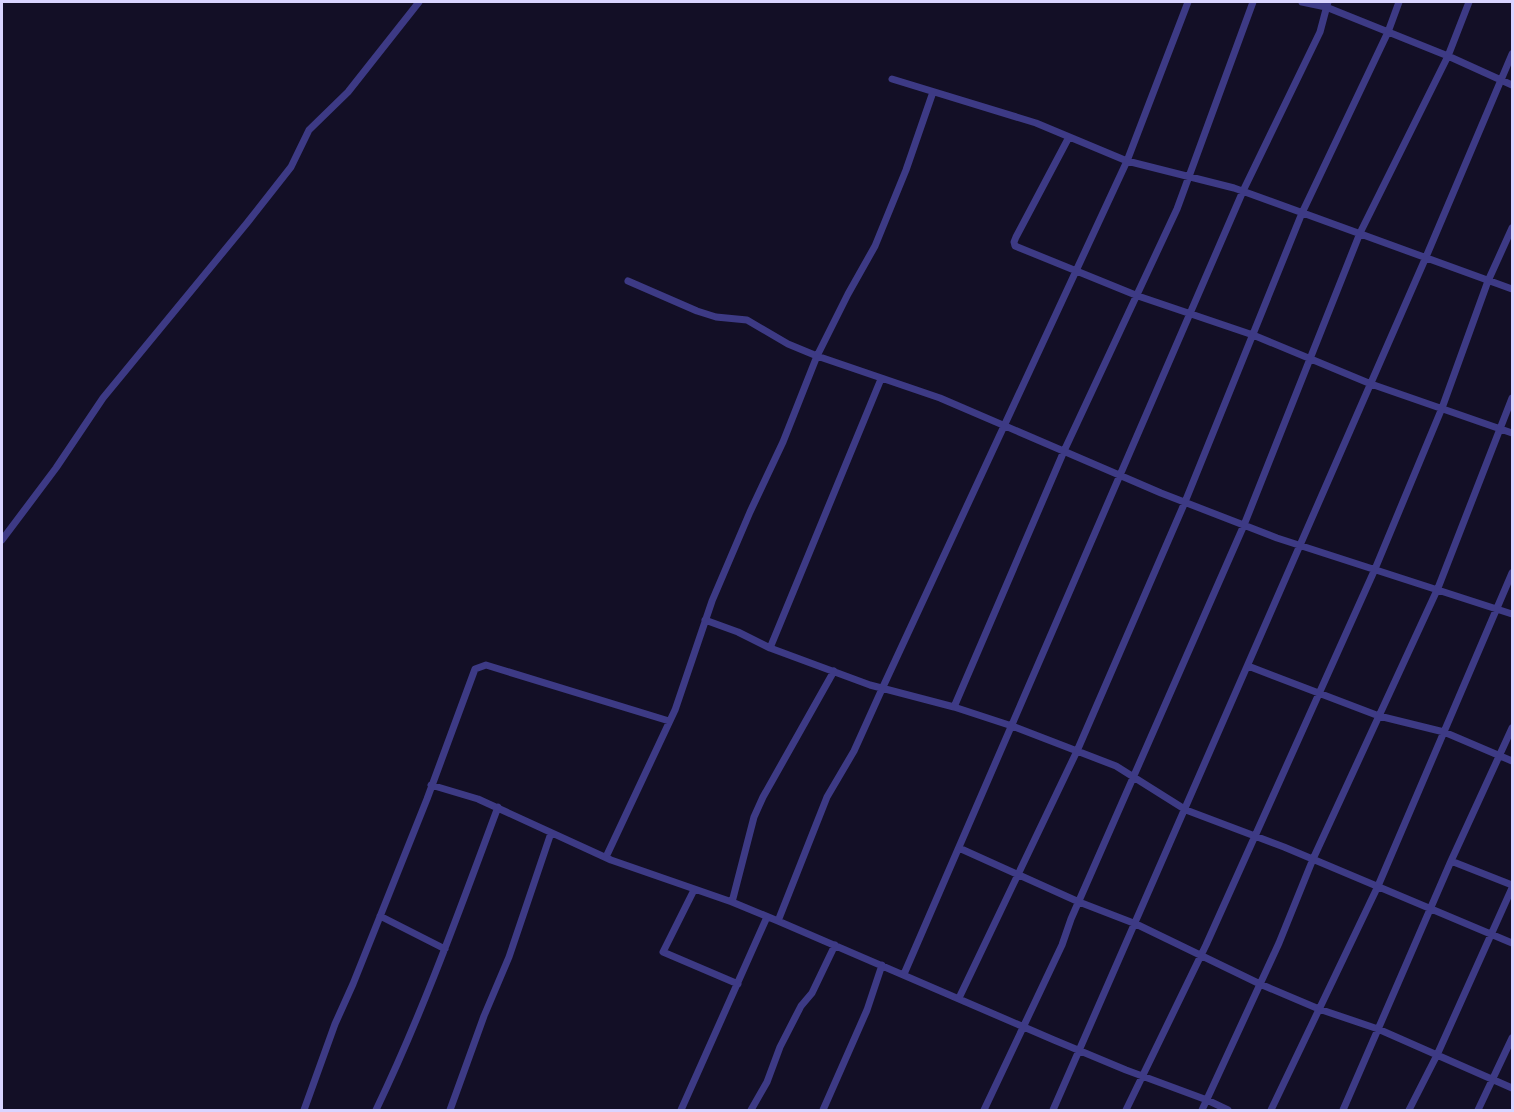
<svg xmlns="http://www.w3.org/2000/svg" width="1514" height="1112" font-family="'Sofia Sans Condensed',sans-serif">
  <rect width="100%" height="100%" fill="#130f26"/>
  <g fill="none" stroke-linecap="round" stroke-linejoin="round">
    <path stroke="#3d3a85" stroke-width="7" d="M1302,2L1326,7L1448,56L1512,85
      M892,79L1036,123L1127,161L1234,188L1512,289
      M1069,137L1016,237L1014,242L1015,246L1138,296L1253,335L1371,384L1512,433
      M628,281L697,311L716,317L747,320L788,344L817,356L940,398L1161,493L1277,538L1512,614
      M2,540L56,468L103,398L247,223L291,167L309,130L348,92L419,2
      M705,620L738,632L770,648L870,685L954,707L1012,726L1116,766L1186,810L1284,847L1512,943
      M770,648L881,379
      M1248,666L1379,716L1444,732L1512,761
      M954,707L1064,451L1177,209L1253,2
      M431,785L478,799L611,860L732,902L778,921L827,797L854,751L882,689L1127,161L1188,2
      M959,848L1079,902L1136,924L1260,984L1319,1009L1378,1029L1512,1088
      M606,857L675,710L712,601L750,512L783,442L817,356L848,294L875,246L906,170L933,92
      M1451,861L1512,885
      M694,890L663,952L738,984
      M732,902L754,817L763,797L834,671
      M380,916L445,949
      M778,921L1054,1040L1126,1070L1207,1100L1228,1110
      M904,974L1243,191L1320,32L1328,2
      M959,998L1077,751L1185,502L1302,213L1388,32L1399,2
      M304,1110L335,1024L353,984L427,799L475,669L486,665L669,721
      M376,1110C423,1012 460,909 498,807
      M450,1110L484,1016L509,957L551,833
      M681,1110L767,917
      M751,1110L767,1082L780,1047L801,1006L812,993L835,945
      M823,1110L867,1010L882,965
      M984,1110L1062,945L1071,919L1244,525L1360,233L1448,56L1469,2
      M1053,1110L1426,257L1512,54
      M1126,1110L1206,945L1375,569L1442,408L1488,281L1512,228
      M1202,1110L1279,943L1313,859L1438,588L1512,398
      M1271,1110L1378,886L1512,573
      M1343,1110L1451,861L1512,728
      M1409,1110L1437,1055L1512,888
      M1478,1110L1512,1038"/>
  </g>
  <rect width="1514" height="1112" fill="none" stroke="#d9d4ff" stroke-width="6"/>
</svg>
